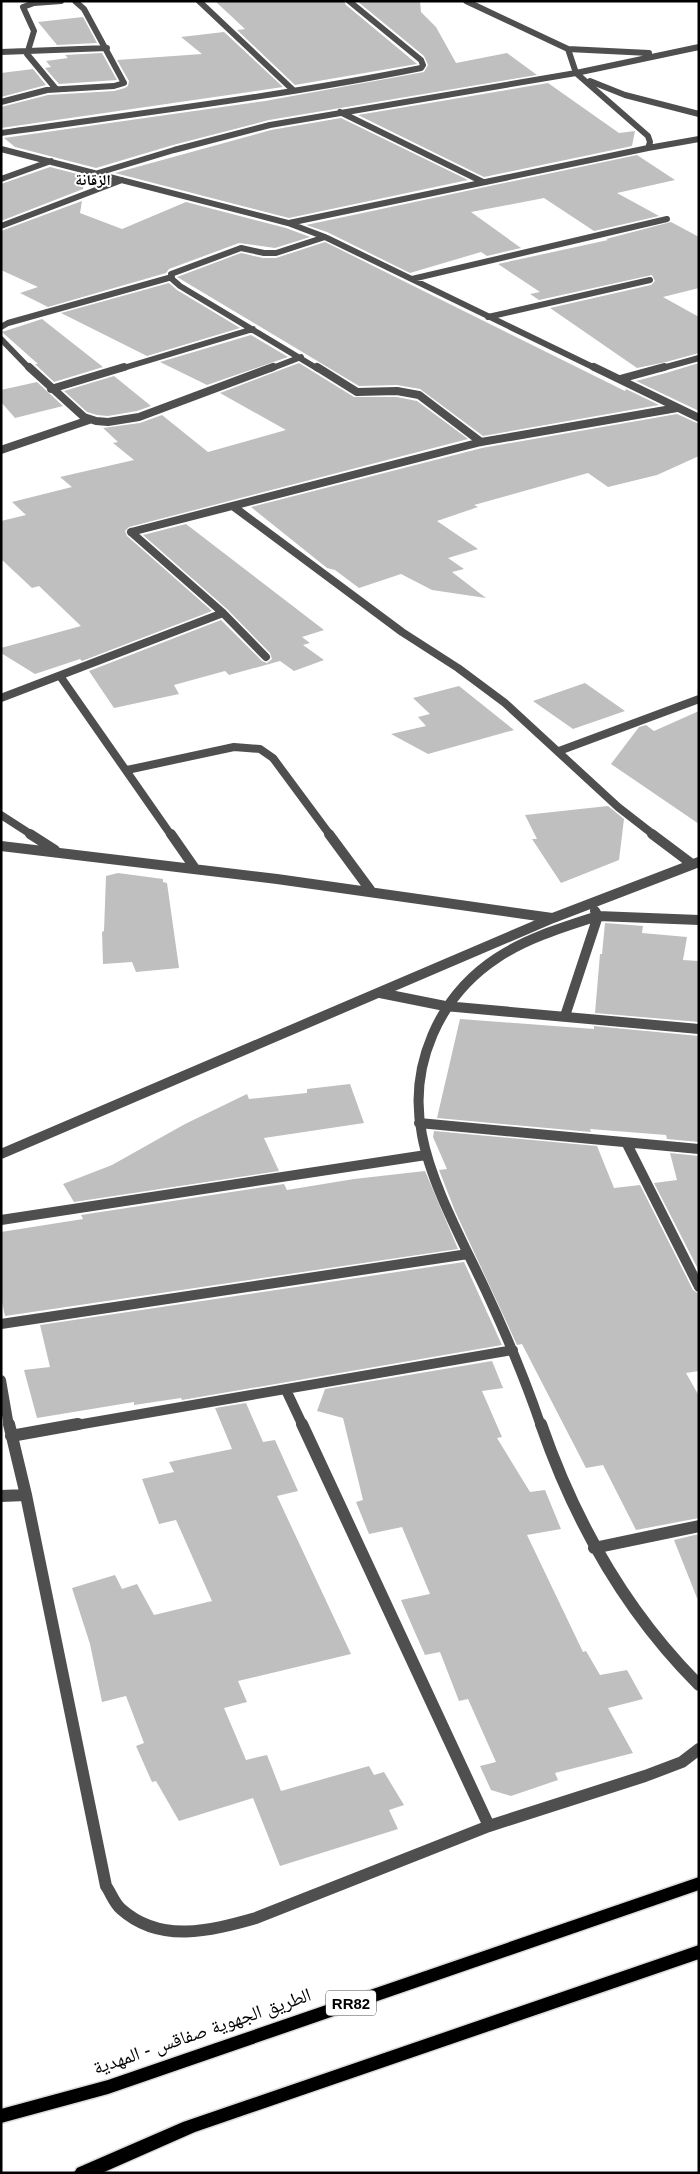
<svg xmlns="http://www.w3.org/2000/svg" width="700" height="2174" font-family="Helvetica,'Noto Naskh Arabic',sans-serif">
  <rect width="100%" height="100%" fill="#fff"/>
  <path fill="#bfbfbf" d="M215,1H344L346,5L417,64L295,85L237,30L245,29Z
    M357,1H420L421,12L436,27L456,63L507,53L537,75L269,120L173,145L96,168L15,147L4,138L265,101L424,72L428,65L424,56Z
    M83,17L97,43L57,45L38,22Z
    M224,32L283,87L1,128V107L48,95L114,91L125,88L128,86L129,81L117,60L202,54L181,37Z
    M102,53L117,80L59,84L45,68L51,67L46,61L68,58L65,55Z
    M33,69L46,85L1,97V73Z
    M548,83L619,133L635,131L632,146L484,177L358,115Z
    M341,118L468,180L289,218L115,173L271,130Z
    M637,155L675,180L617,193L659,216L594,231L544,198L471,212L521,248L487,256L481,252L410,273L327,232L306,225Z
    M50,167L85,176L83,189L1,221V184Z
    M82,201L80,213L122,229L186,202L286,228L310,237L275,248L239,243L169,269L166,273L48,307L20,293L38,287L1,270V231Z
    M671,222L699,237V288L663,297L699,317V353L666,362L637,368L550,308L651,285L655,281L652,275L539,300L530,294L540,292L498,264L608,240L606,239Z
    M325,242L625,391L626,389L659,405L483,436L420,389L397,385L359,386L177,277L241,253L263,258H276Z
    M169,283L177,290L240,328L147,356L61,313Z
    M42,319L103,367L54,382L35,364H38L2,332Z
    M251,335L288,357L207,385L160,362Z
    M299,363L354,397H397L417,401L468,439L129,527L125,531L127,536L212,611L82,661L80,659L35,674L1,653V648L81,626L39,586L32,588L1,559V521L26,515L12,502L72,487L60,477L134,460L113,443L118,442L103,428L140,423L162,415L208,452L286,430L220,393Z
    M699,363V411L636,381L666,373Z
    M114,376L151,406L137,411L108,416L97,415L87,412L64,391Z
    M37,382L63,406L15,418L1,402V390Z
    M677,414L699,424V456L657,475L608,487L588,473L474,505L478,507L437,521L478,549L448,558L464,569L452,572L486,598L432,590L401,574L359,588L335,570L327,568L251,507L482,448Z
    M186,524L324,630L302,637L310,643L303,645L324,660L294,671L280,661L229,675L225,671L174,685L179,694L114,708L89,671L221,620L262,661L267,663L272,659L270,653L227,609L143,535Z
    M585,683L625,711L573,729L533,701Z
    M459,686L514,730L428,754L391,734L426,726L418,717L430,714L413,698Z
    M699,711V824L611,764L639,727L646,725L654,731Z
    M608,806L624,819L619,860L561,883L532,839H537L525,815Z
    M118,873L163,879V882L167,883L179,968L136,972L132,962L103,964L102,932L104,931L106,876Z
    M605,923L643,926L642,933L687,937L683,960L699,961V1022L595,1013L600,954H602Z
    M460,1019L594,1029V1026L699,1036V1142L667,1139L666,1135L590,1129L591,1132L437,1118Z
    M350,1084L364,1123L264,1138L279,1171L74,1202L63,1184L112,1165L185,1124L247,1094L249,1099L307,1093V1089Z
    M434,1131L597,1146L614,1188L640,1185L693,1290L699,1294V1371L686,1373L699,1396V1518L636,1530L603,1465L586,1468L522,1344L517,1345L455,1211L439,1170L447,1169L433,1137Z
    M670,1153L699,1156V1271L654,1183L677,1180Z
    M425,1171L458,1249L5,1316L1,1297V1232L83,1219L81,1215L284,1184L287,1190L354,1179Z
    M464,1262L502,1345L182,1400L181,1398L134,1405V1402L37,1418L24,1370L50,1367L40,1325Z
    M492,1361L503,1388L482,1391L502,1437L497,1438L530,1492L545,1490L561,1529L527,1535L583,1652L586,1651L600,1675L627,1670L643,1699L608,1708L633,1753L555,1773L558,1780L511,1796L491,1790L480,1766L496,1762L468,1699L459,1701L440,1652L425,1655L413,1628L401,1600L430,1594L402,1527L369,1534L356,1502L363,1500L343,1418L317,1411L325,1389Z
    M246,1403L263,1442L275,1440L298,1491L277,1496L351,1654L238,1681L247,1702L224,1708L246,1760L267,1755L281,1791L369,1766L374,1775L384,1772L404,1805L389,1810L398,1829L280,1866L253,1798L179,1821L156,1781L152,1782L136,1746L144,1743L126,1696L102,1702L90,1644L72,1588L115,1575L122,1589L137,1584L154,1615L212,1601L176,1520L159,1524L142,1479L174,1472L169,1462L232,1449L215,1408Z
    M699,1534V1598H697L674,1540Z"/>
  <g fill="none" stroke-linecap="round" stroke-linejoin="round">
    <g stroke="#dbdbdb" stroke-width="3">
      <path id="primary" d="M699,1877V1890L108,2094L1,2123V2109L108,2080Z
        M699,1945V1959L195,2132L102,2173H74L77,2168L183,2122Z"/>
    </g>
    <path stroke="#4f4f4f" stroke-width="6" d="M488,317L650,280"/>
    <path stroke="#4f4f4f" stroke-width="6" d="M199,1L293,90
      M568,49L649,53
      M1,52L107,48
      M590,81L625,95L699,114
      M56,89L27,54L34,31L23,7L34,3L61,1
      M1,102L47,90L114,86L124,83L84,9L75,1
      M340,112L483,182
      M1,133C141,113 282,96 421,68L423,65L421,60L349,1
      M648,148L699,139
      M1,149L288,223L325,237L597,369
      M98,173L174,150L270,125L576,73L699,47
      M1,179L51,161
      M289,223L648,148L650,142L648,136L576,73L568,49L466,1
      M1,226L122,180
      M412,279L667,219
      M1,327L8,323L172,277
      M1,339L30,369
      M120,369L253,329
      M270,369L301,357
      M318,369L180,286L172,279L171,274L241,248L264,253H276L325,237
      M659,369L699,358"/>
    <path stroke="#4f4f4f" stroke-width="8" d="M29,367L84,417L96,421L108,422L139,417L273,367
      M317,367L357,392L397,391L419,395L481,442
      M594,367L699,418
      M620,379L664,367
      M51,389L124,367
      M1,450L89,420
      M234,507L402,632L458,668L505,703L618,807L654,835
      M131,532L481,442L677,408
      M131,532L223,613L266,657
      M60,676L171,835
      M1,698L223,613
      M559,751L699,699
      M127,770L234,747L260,749L273,758L330,835
      M1,815L32,835"/>
    <path stroke="#4f4f4f" stroke-width="10" d="M30,834L55,850
      M171,834L194,867
      M329,834L371,891
      M652,834L692,864
      M1,846L277,879L552,918
      M595,911L598,916L699,920
      M380,993L445,1006L699,1029
      M565,1016L598,916
      M419,1123L699,1149
      M627,1144L699,1287
      M1,1154L553,918L699,862
      M1,1220L426,1155
      M1,1324L468,1254
      M1,1380L9,1426
      M286,1390L303,1426
      M71,1426L513,1350
      M541,1426C525,1379 506,1334 485,1289C464,1244 431,1184 422,1135C408,1066 439,996 497,958C527,938 564,927 598,916"/>
    <path stroke="#4f4f4f" stroke-width="12" d="M9,1424L26,1495L106,1886C111,1893 114,1903 121,1909C160,1944 210,1931 256,1918L489,1826L645,1776L682,1762L699,1749
      M302,1424L489,1826
      M541,1424C575,1522 626,1612 699,1685
      M11,1436L78,1424
      M1,1496L26,1495
      M594,1548L699,1526"/>
    <use href="#primary" fill="#000" fill-rule="evenodd"/>
  </g>
  <g text-anchor="middle" dominant-baseline="central" stroke-width="4" stroke-linejoin="round" paint-order="stroke">
    <g font-size="15" font-weight="bold" fill="#000" stroke="#fff">
      <text x="93" y="179">الزقانة</text>
    </g>
    <rect fill="#fff" stroke="#4c4c4c" stroke-width="1" x="326" y="1990.5" width="50" height="25" rx="4"/>
    <g font-size="15" font-weight="bold" fill="#000">
      <text x="351" y="2003">RR82</text>
    </g>
    <g font-size="19" fill="#000" stroke="#fff">
      <text transform="translate(202 2031) rotate(-19)">الطريق الجهوية صفاقس - المهدية</text>
    </g>
  </g>
  <rect width="700" height="2174" fill="none" stroke="#000000" stroke-width="5"/>
</svg>
